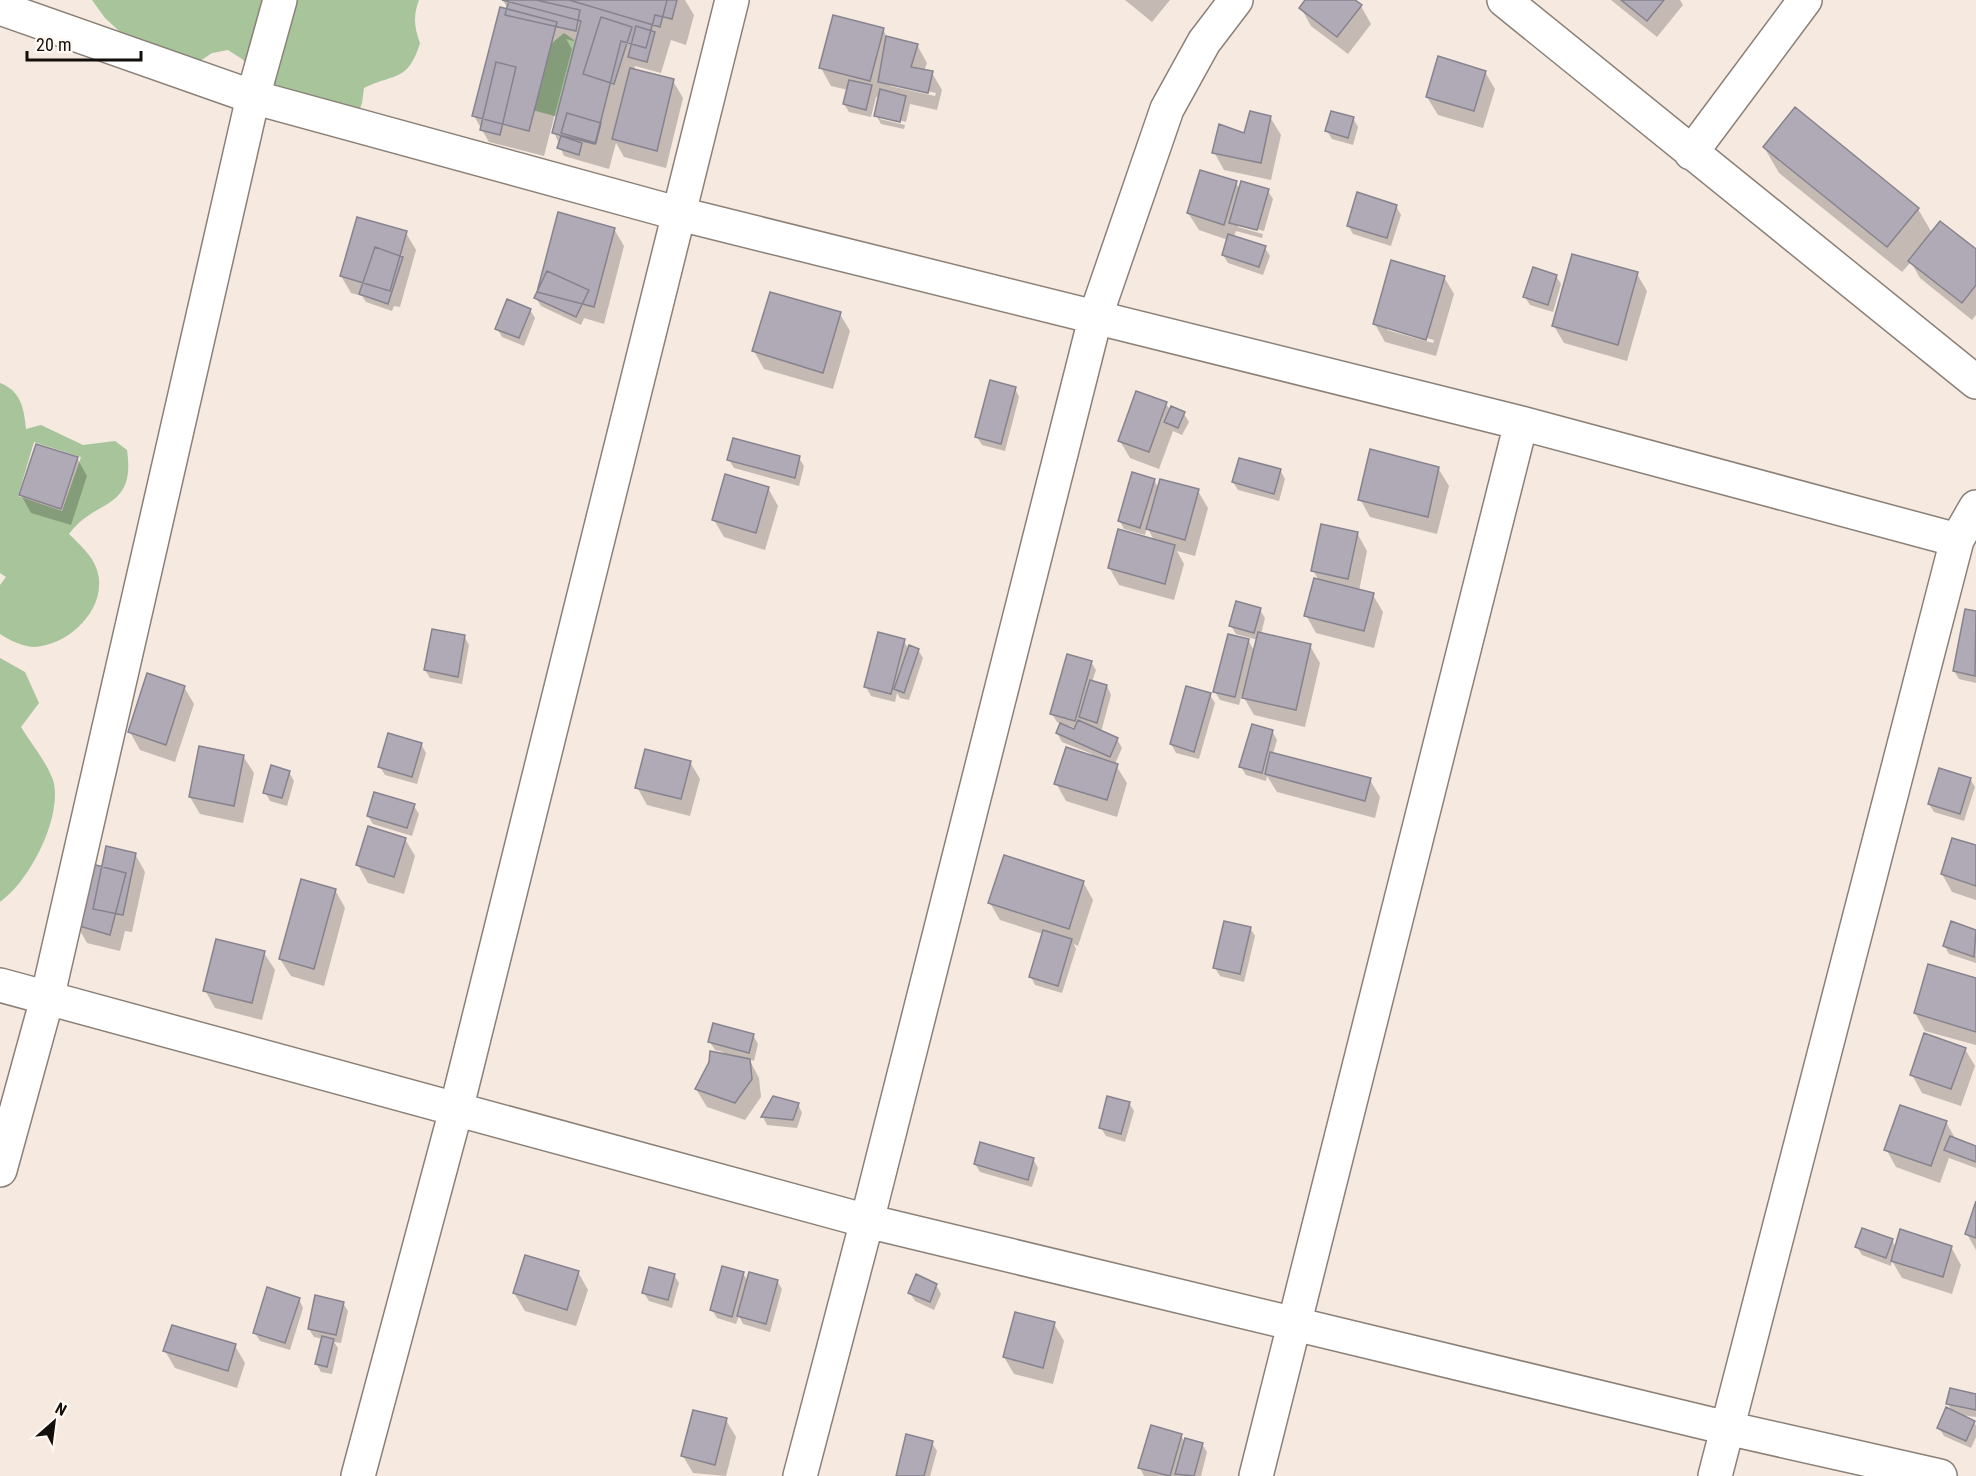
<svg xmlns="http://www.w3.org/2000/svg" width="1976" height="1476" font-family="'Roboto Condensed',sans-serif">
  <rect width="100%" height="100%" fill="#f5e9e0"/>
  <path fill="#a7c49a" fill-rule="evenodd" d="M92,0H419C413,16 414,27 420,43C408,82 395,73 364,88L362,103L357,117L311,125L242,59L228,50L212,53L200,61L130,41L105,18Z
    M564,33L574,40L578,47L558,117L536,111H529L540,53Z
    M0,383C21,391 24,408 26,429L41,425L83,445L115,441L127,450C136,511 95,498 69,534C80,545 92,555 97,570C109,608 69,645 35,647C23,647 9,640 0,634V585L6,577L0,573ZM34,442L81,457L62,511L18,496Z
    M0,658L25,672L39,703L21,727C30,742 51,768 54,784C61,820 29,882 0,902Z"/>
  <path fill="#0003" fill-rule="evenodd" d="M503,0H685L694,15L686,45L671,40L661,73L635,66L634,71L673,81L683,98L666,168L624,157L616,143L609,169L564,156L554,132L577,42L566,39L572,49L544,156L489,142L474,116L509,11Z
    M1125,0H1170L1152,22Z
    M1307,0H1352L1361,6L1371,24L1348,54L1311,26L1301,8Z
    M1611,0H1680L1683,5L1657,37Z
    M883,29L887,38L917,45L927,63L924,71L932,73L942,90L937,110L910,104L906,122L880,115V119L905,125L904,129L881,124L876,115L880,98L876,97L871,117L849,112L844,104L848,90L831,86L821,68ZM890,83L936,93L935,96L890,86Z
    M1485,72L1495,89L1483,128L1438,115L1427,97Z
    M1270,117L1281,135L1271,180L1224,170L1214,152Z
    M1353,118L1358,127L1353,145L1332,139L1327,131Z
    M1764,147L1918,209L1932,233L1976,251V315L1972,320L1920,278L1911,262L1902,272L1779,173Z
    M1236,183L1240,190L1268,191L1273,199L1264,231L1238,224V227L1263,234L1262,238L1236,231L1234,237L1265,248L1270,256L1263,275L1228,263L1223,255L1228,240L1199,230L1188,213Z
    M1396,206L1401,215L1391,246L1353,234L1348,225Z
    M614,229L624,246L604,324L584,318L581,325L541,306L536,298Z
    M406,233L416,250L400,307L394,306L392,311L366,302L362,296L351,293L341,276Z
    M1637,274L1647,291L1627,361L1564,343L1554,326Z
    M1556,276L1561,284L1553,312L1530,305L1525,297Z
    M1444,277L1454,294L1436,356L1385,342L1375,324ZM1387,327L1434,340L1433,343L1387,330Z
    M530,310L535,318L524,346L502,337L497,328Z
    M840,314L850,331L833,389L764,369L754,351Z
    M1015,388L1019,397L1005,451L982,445L977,437Z
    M1166,404L1171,411L1184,414L1189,422L1182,435L1173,431L1159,469L1130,458L1120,441Z
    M77,458L87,476L71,525L31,513L21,495Z
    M799,458L804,466L799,486L734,468L729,460Z
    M1438,468L1449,486L1437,534L1370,517L1360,499Z
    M1280,470L1285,479L1279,501L1238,490L1233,482Z
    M1154,480L1159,489L1198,491L1208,508L1195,556L1177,551L1184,564L1174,600L1119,585L1109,567L1155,542L1147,527L1145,535L1124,529L1120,521Z
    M768,488L778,506L765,550L724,537L714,520Z
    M1357,533L1367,551L1359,591L1373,595L1383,612L1374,648L1316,633L1306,615L1319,581L1313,570Z
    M1260,610L1265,618L1261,634L1310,646L1320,663L1305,727L1254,715L1242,694L1239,705L1220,700L1215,692L1248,640L1255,652L1258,640L1236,634L1231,626Z
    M1966,611L1976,613V683L1959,679L1954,671Z
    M464,636L469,645L462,684L430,678L425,670Z
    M904,641L909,650H918L923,658L909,700L900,698L897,693L895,702L871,696L866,687Z
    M1091,662L1096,670L1092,682L1107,686L1111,695L1101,732L1117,739L1122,748L1115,764L1127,783L1117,817L1066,801L1056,783L1092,754L1062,742L1057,733L1061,724L1057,722L1052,714ZM1063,724L1076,728L1075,731Z
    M184,687L194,704L175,762L140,750L130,732Z
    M1210,695L1215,703L1199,759L1176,753L1171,744Z
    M1272,731L1277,740L1273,754L1370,780L1380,797L1375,818L1277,792L1267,776L1266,781L1246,775L1241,767Z
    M421,744L426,753L417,784L385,775L380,767Z
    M243,756L254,773L243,823L200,814L190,797Z
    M690,762L700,779L690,816L647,805L637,787Z
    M289,772L294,781L287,806L270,801L265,792Z
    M1970,779L1975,787L1964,821L1934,812L1929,804Z
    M414,806L419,814L412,836L373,824L368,816Z
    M405,839L415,856L404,894L368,883L358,865Z
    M1976,847V900L1952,892L1942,874Z
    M135,854L145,872L132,932L125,931L120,951L87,943L77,925L103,868Z
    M1083,882L1093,900L1078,946L1074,944L1076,949L1062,993L1035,985L1031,977L1043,934L1000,920L990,903Z
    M335,890L345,908L324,986L291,976L280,959Z
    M1952,923L1976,932V963L1949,954L1944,945Z
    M1250,928L1255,936L1244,982L1220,976L1215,968Z
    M264,953L275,970L262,1020L215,1008L205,990Z
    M1976,980V1045L1925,1031L1915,1013Z
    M753,1035L758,1044L754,1061L749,1059L759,1078L761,1097L745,1120L707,1107L696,1089L722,1055L723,1052L715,1050L710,1042Z
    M1965,1049L1975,1066L1961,1106L1922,1093L1912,1075Z
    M1129,1103L1134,1111L1125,1142L1106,1136L1101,1128Z
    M798,1104L802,1113L797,1128L767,1125L763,1117Z
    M1946,1122L1956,1140L1976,1147V1168L1949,1158L1940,1183L1896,1167L1886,1149Z
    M1033,1159L1038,1168L1032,1187L980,1172L975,1164Z
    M1976,1205V1250L1967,1234Z
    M1892,1240L1896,1248L1951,1247L1961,1265L1952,1294L1902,1278L1892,1261L1891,1266L1862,1255L1857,1247Z
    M578,1272L588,1290L576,1326L525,1311L514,1293Z
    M743,1273L748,1282L777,1281L782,1289L770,1332L743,1324L739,1316L736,1324L717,1318L712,1310Z
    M674,1275L679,1283L672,1308L649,1301L644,1293Z
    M936,1285L941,1294L934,1310L915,1301L910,1293Z
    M299,1299L303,1308L290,1350L260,1341L255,1333Z
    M343,1303L348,1311L341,1343L334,1342L338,1348L332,1374L321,1372L316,1363L323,1339L314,1337L309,1329Z
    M1054,1324L1064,1341L1053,1384L1014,1374L1004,1357Z
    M235,1346L245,1363L237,1388L175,1368L165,1351Z
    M1976,1395V1417L1960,1415L1976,1425V1437L1971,1448L1944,1436L1939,1428L1952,1411L1948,1404Z
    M726,1420L736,1437L726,1476L693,1473L683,1456Z
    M1181,1436L1185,1442L1202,1444L1207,1452L1201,1476H1144L1140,1468Z
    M932,1443L937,1451L930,1476H897Z"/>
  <path fill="#afaab6" stroke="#87838e" stroke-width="1.5" d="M502,0H677L672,19L655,15L646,48L621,41L595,144L552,133L581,21Z
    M509,0H536L580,10L576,31L505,15Z
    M569,0H667L660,27Z
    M1305,0H1355L1362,5L1337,37L1299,8Z
    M1621,0H1664L1647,21Z
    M500,7L557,22L529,131L472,116Z
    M833,15L884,28L870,81L819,68Z
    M601,17L632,27L614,84L583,74Z
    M636,26L655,32L647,62L628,57Z
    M886,36L918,44L911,67L933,71L928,93L878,82Z
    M1438,56L1486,71L1474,111L1426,97Z
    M496,62L516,67L500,135L480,130Z
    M630,68L674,79L657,151L612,139Z
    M849,80L872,85L866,110L843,104Z
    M880,89L906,96L900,122L874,116Z
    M1795,107L1919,208L1887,247L1763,147Z
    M1250,111L1271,116L1261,163L1212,153L1219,124L1244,133Z
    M1331,111L1354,117L1348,138L1325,131Z
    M567,113L601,123L596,143L561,133Z
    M561,136L582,143L579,155L557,148Z
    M1200,170L1237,181L1224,225L1187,213Z
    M1241,181L1269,189L1257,230L1229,223Z
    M1357,192L1397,205L1387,238L1347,226Z
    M558,212L615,228L594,307L537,292Z
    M357,217L407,231L390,291L340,276Z
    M1940,221L1976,249V285L1962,303L1908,261Z
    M1228,234L1266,246L1259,267L1222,255Z
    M375,247L403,257L388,304L359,294Z
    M1572,254L1638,272L1618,345L1552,326Z
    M1391,260L1445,276L1426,340L1373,324Z
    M1533,267L1557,275L1548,305L1523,297Z
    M547,271L589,290L576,317L534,298Z
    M770,292L841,312L823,373L752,351Z
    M507,299L531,309L519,338L495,329Z
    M990,380L1016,387L1001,444L975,437Z
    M1136,391L1167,402L1149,452L1118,441Z
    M1171,406L1185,412L1178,428L1164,422Z
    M733,438L800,456L795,478L727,460Z
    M36,444L78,457L61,509L19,495Z
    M1370,449L1439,467L1428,517L1358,500Z
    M1239,458L1281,469L1274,494L1232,482Z
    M1132,472L1155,479L1140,528L1118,521Z
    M725,474L769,487L756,533L712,520Z
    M1160,479L1199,489L1185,540L1146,529Z
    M1321,524L1358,532L1348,579L1311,571Z
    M1118,529L1175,545L1165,584L1108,568Z
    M1314,578L1374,593L1364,631L1304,616Z
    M1236,601L1261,608L1254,633L1229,626Z
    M1965,609L1976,611L1975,676L1953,671Z
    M432,629L465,635L458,677L424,670Z
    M878,632L905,639L891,694L864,687Z
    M1258,632L1311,644L1296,710L1242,698Z
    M1228,634L1249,639L1235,697L1213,692Z
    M909,645L919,649L904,693L894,689Z
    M1067,654L1092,661L1075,721L1050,714Z
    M147,673L185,686L166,745L128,732Z
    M1090,680L1107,685L1097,723L1079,717Z
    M1186,686L1211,693L1194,752L1170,744Z
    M1078,720L1118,738L1110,757L1056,733L1060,723L1074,729Z
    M1252,724L1273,730L1262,773L1239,767Z
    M388,733L422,743L412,777L378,767Z
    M199,746L244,755L234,806L189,797Z
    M1066,747L1118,764L1107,800L1054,784Z
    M645,749L691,761L681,799L635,788Z
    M1270,752L1371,778L1365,801L1265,774Z
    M271,765L290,771L282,798L263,793Z
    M1939,768L1971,778L1960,814L1928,804Z
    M374,792L415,804L407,828L367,816Z
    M368,826L406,838L394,877L356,865Z
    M1952,838L1976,845V886L1941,874Z
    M106,846L136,853L123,915L93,909Z
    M1004,855L1084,881L1069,929L988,903Z
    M92,864L126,873L110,935L76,925Z
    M301,879L336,889L314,969L279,959Z
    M1224,921L1251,927L1240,974L1213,968Z
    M1951,921L1976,930L1974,957L1943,946Z
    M1043,930L1072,939L1058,986L1029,977Z
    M216,939L265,951L252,1003L203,991Z
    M1928,964L1976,978V1032L1914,1013Z
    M713,1023L754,1034L749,1053L708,1042Z
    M1924,1033L1966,1048L1951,1089L1910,1075Z
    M710,1051L750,1059L752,1079L735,1103L695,1089L709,1062Z
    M773,1096L799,1103L793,1120L761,1117Z
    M1107,1096L1130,1102L1121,1134L1099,1128Z
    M1900,1105L1947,1121L1931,1166L1884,1150Z
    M1950,1136L1976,1146V1162L1944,1150Z
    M980,1142L1034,1158L1028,1180L974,1164Z
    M1976,1201V1238L1965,1234Z
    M1862,1228L1893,1239L1886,1258L1855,1247Z
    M1900,1229L1952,1246L1943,1277L1891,1261Z
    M525,1255L579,1271L567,1310L513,1293Z
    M722,1266L744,1272L732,1317L710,1310Z
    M649,1267L675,1274L668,1300L642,1293Z
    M749,1272L778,1280L766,1324L737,1316Z
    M916,1274L937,1284L930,1302L908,1293Z
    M267,1287L300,1298L285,1343L253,1333Z
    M315,1295L344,1302L336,1335L308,1329Z
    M1015,1312L1055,1322L1043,1368L1003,1357Z
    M172,1325L236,1344L228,1371L163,1351Z
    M322,1336L334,1339L327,1367L315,1364Z
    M1950,1388L1976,1394V1410L1946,1404Z
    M1946,1407L1975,1421L1966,1441L1937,1428Z
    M693,1410L727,1418L715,1465L681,1456Z
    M1151,1425L1182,1434L1170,1476L1138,1468Z
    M906,1434L933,1441L924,1476H896Z
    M1185,1438L1203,1443L1194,1476L1175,1474Z"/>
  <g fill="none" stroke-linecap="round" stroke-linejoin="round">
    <g stroke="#8b8078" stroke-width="36">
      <path id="minor" d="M1504,0L1976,382
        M0,8L253,97L680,214L1521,423L1957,540
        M1691,153L1805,0
        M0,985L867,1221L1727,1428L1940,1476
        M0,1170L47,999L253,97L280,0
        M358,1476L456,1110L732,0
        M800,1476L867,1221L1096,315L1167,109L1204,42L1236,0
        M1256,1476L1521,423
        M1715,1476L1957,540L1976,507"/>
    </g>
    <use href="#minor" stroke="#fff" stroke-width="33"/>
  </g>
  <g transform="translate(54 1422) rotate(28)" stroke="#fff8f2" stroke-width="4.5" paint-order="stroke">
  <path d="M0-4.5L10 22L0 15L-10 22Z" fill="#130f0c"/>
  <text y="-9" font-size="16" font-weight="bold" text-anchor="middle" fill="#130f0c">N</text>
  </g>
  <path d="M27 51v9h114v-9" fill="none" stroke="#130f0c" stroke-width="3"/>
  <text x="36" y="51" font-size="18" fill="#130f0c" stroke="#fff8f2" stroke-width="4.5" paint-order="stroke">20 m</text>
</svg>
